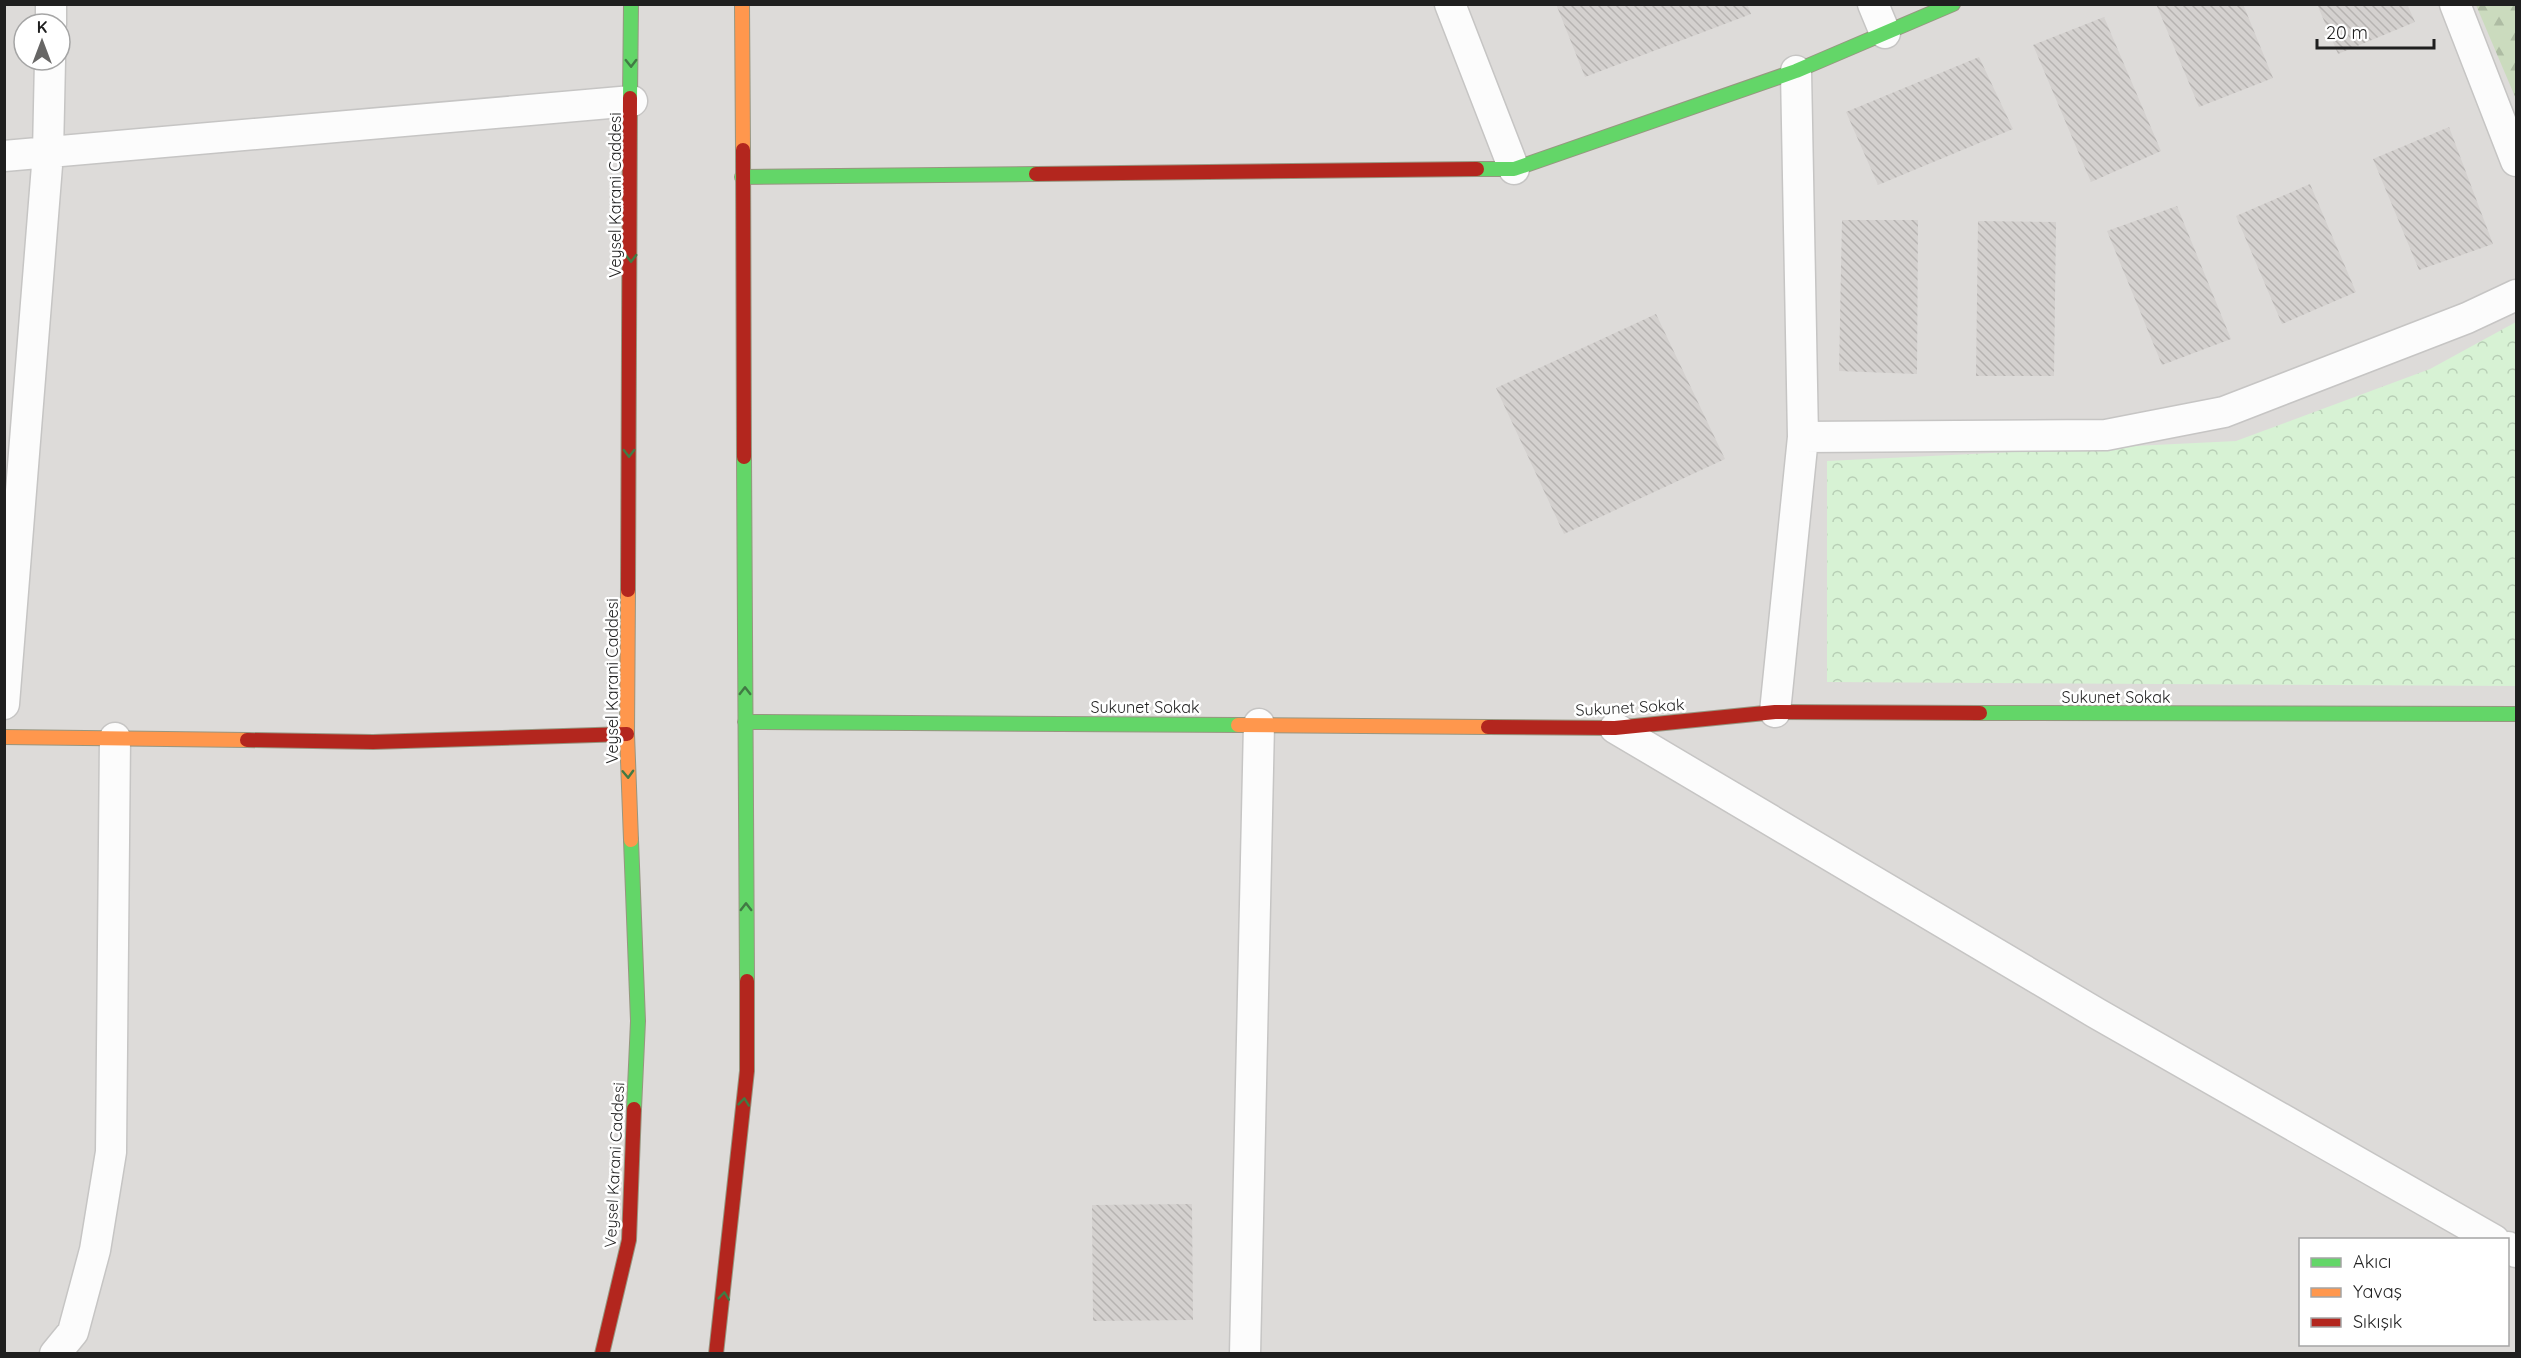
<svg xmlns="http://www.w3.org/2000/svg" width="2521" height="1358" font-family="Quicksand,sans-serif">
  <defs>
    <pattern id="forest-firs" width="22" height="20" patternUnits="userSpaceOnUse" patternTransform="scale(1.5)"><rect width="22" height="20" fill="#cbdbbe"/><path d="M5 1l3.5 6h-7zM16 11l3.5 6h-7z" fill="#aebca3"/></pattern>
    <pattern id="park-crowns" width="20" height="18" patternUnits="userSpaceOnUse" patternTransform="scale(1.5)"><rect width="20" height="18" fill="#d7f2d4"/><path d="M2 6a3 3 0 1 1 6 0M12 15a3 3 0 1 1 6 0" fill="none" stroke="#b8cfb6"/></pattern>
    <pattern id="building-back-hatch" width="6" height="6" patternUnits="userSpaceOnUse" patternTransform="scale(1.5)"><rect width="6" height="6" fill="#d4d1cf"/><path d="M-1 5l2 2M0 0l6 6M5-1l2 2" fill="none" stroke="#b6b3b1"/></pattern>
  </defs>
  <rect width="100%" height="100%" fill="#eeebe8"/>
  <path fill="#dddbd9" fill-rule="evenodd" d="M5,5H2516V1353H5ZM24,24H60V60H24ZM2300,1240H2508V1344H2300Z"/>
  <path fill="url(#forest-firs)" d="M2476,5H2516V99Z"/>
  <path fill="url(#park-crowns)" d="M2516,322V686L1827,682V461L2236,441L2430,369Z"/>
  <path fill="url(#building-back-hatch)" d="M1556,4H1747L1751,14L1585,77Z
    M2156,4H2243L2273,78L2199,107Z
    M2317,4H2407L2415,22L2338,54Z
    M2104,17L2161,151L2091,182L2033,45Z
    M1979,57L2013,129L1878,185L1846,112Z
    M2449,127L2493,244L2419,270L2373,159Z
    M2310,184L2356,292L2282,324L2236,216Z
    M2177,206L2231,339L2162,365L2107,231Z
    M1842,220H1918L1917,374L1839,371Z
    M1978,221L2056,222L2054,376H1976Z
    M1656,314L1725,459L1564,534L1496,388Z
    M1192,1204L1193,1320L1093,1321L1092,1205Z"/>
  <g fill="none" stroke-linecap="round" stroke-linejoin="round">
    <g stroke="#c6c5c4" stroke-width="33">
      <path id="street" d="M1450,4L1514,169
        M1873,4L1885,33
        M2455,4L2516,161
        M51,24V4
        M4,156L632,101
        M1803,437L2106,435L2224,412L2467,318L2516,295
        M4,704L48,153L50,60
        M1775,712L1803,437L1796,71
        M1615,728L2096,1013L2494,1240
        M2508,1247L2516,1252
        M55,1354L73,1332L95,1250L111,1152L115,738
        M1245,1354L1259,724"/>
    </g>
    <g stroke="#979680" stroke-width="16">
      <path id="fast" d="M630,98L631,4
        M1477,169H1514L1796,71L1953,4
        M742,177L1036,174
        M744,457L747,981
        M1980,713L2516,714
        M745,722L1238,725
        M631,840L638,1021L634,1109"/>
    </g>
    <g stroke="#979680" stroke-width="16">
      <path id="slow" d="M742,4L743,150
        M628,590L627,734L631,840
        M1238,725L1488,727
        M4,737L247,740"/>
    </g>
    <g stroke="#979680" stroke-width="16">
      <path id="jam" d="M743,150L744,457
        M1036,174L1477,169
        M628,590L630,98
        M1488,727L1615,728L1775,712L1980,713
        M247,740L373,742L627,734
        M602,1354L629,1240L634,1109
        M716,1354L747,1071V981"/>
    </g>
    <use href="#street" stroke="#fcfcfc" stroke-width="30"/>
    <use href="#fast" stroke="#63d668" stroke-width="14"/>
    <use href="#slow" stroke="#ff974d" stroke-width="14"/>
    <use href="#jam" stroke="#b3261e" stroke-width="14"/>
  </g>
  <defs><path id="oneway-chevron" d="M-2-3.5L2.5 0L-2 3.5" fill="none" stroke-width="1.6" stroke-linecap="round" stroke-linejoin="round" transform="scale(1.5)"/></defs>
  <g stroke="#417a44">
    <use href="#oneway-chevron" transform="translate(631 63) rotate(89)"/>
    <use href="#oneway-chevron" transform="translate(631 258) rotate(90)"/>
    <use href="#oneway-chevron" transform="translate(629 453) rotate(90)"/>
    <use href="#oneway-chevron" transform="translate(745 691) rotate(-90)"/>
    <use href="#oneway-chevron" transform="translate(628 774) rotate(88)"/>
    <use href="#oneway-chevron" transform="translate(746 907) rotate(-90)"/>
    <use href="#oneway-chevron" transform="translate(744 1102) rotate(-84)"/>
    <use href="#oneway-chevron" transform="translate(724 1296) rotate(-84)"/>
  </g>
  <g text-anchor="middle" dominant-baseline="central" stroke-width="5" stroke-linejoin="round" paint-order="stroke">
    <g font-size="16" fill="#1f1f1f" stroke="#fff">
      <text transform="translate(615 195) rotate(-90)">Veysel Karani Caddesi</text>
      <text transform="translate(612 681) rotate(-90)">Veysel Karani Caddesi</text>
      <text x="2116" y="697">Sukunet Sokak</text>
      <text x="1145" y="707">Sukunet Sokak</text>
      <text transform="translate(1630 707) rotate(-3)">Sukunet Sokak</text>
      <text transform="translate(614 1165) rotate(-87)">Veysel Karani Caddesi</text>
    </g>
  </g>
  <rect width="2521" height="1358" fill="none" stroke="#1f1f1f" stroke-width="12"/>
  <rect x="2299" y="1238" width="210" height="108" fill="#ffffff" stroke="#a5a5a5" stroke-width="1.5"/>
  <rect x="2311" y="1258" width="30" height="9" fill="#63d668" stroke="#a5a5a5" stroke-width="1.5"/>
  <text x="2353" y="1268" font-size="18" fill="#1f1f1f">Akıcı</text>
  <rect x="2311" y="1288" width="30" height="9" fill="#ff974d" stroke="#a5a5a5" stroke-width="1.5"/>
  <text x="2353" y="1298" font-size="18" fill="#1f1f1f">Yavaş</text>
  <rect x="2311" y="1318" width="30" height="9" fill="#b3261e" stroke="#a5a5a5" stroke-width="1.5"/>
  <text x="2353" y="1328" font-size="18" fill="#1f1f1f">Sıkışık</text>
  <g transform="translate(42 42)"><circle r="28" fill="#ffffff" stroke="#a5a5a5" stroke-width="1.5"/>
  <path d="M0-4.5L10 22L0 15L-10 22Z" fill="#676665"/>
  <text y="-9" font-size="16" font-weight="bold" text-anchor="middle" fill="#1f1f1f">K</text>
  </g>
  <path d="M2317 39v9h117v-9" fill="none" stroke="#1f1f1f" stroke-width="3"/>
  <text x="2326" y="39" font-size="18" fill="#1f1f1f" stroke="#ffffff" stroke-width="4.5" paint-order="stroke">20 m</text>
</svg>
